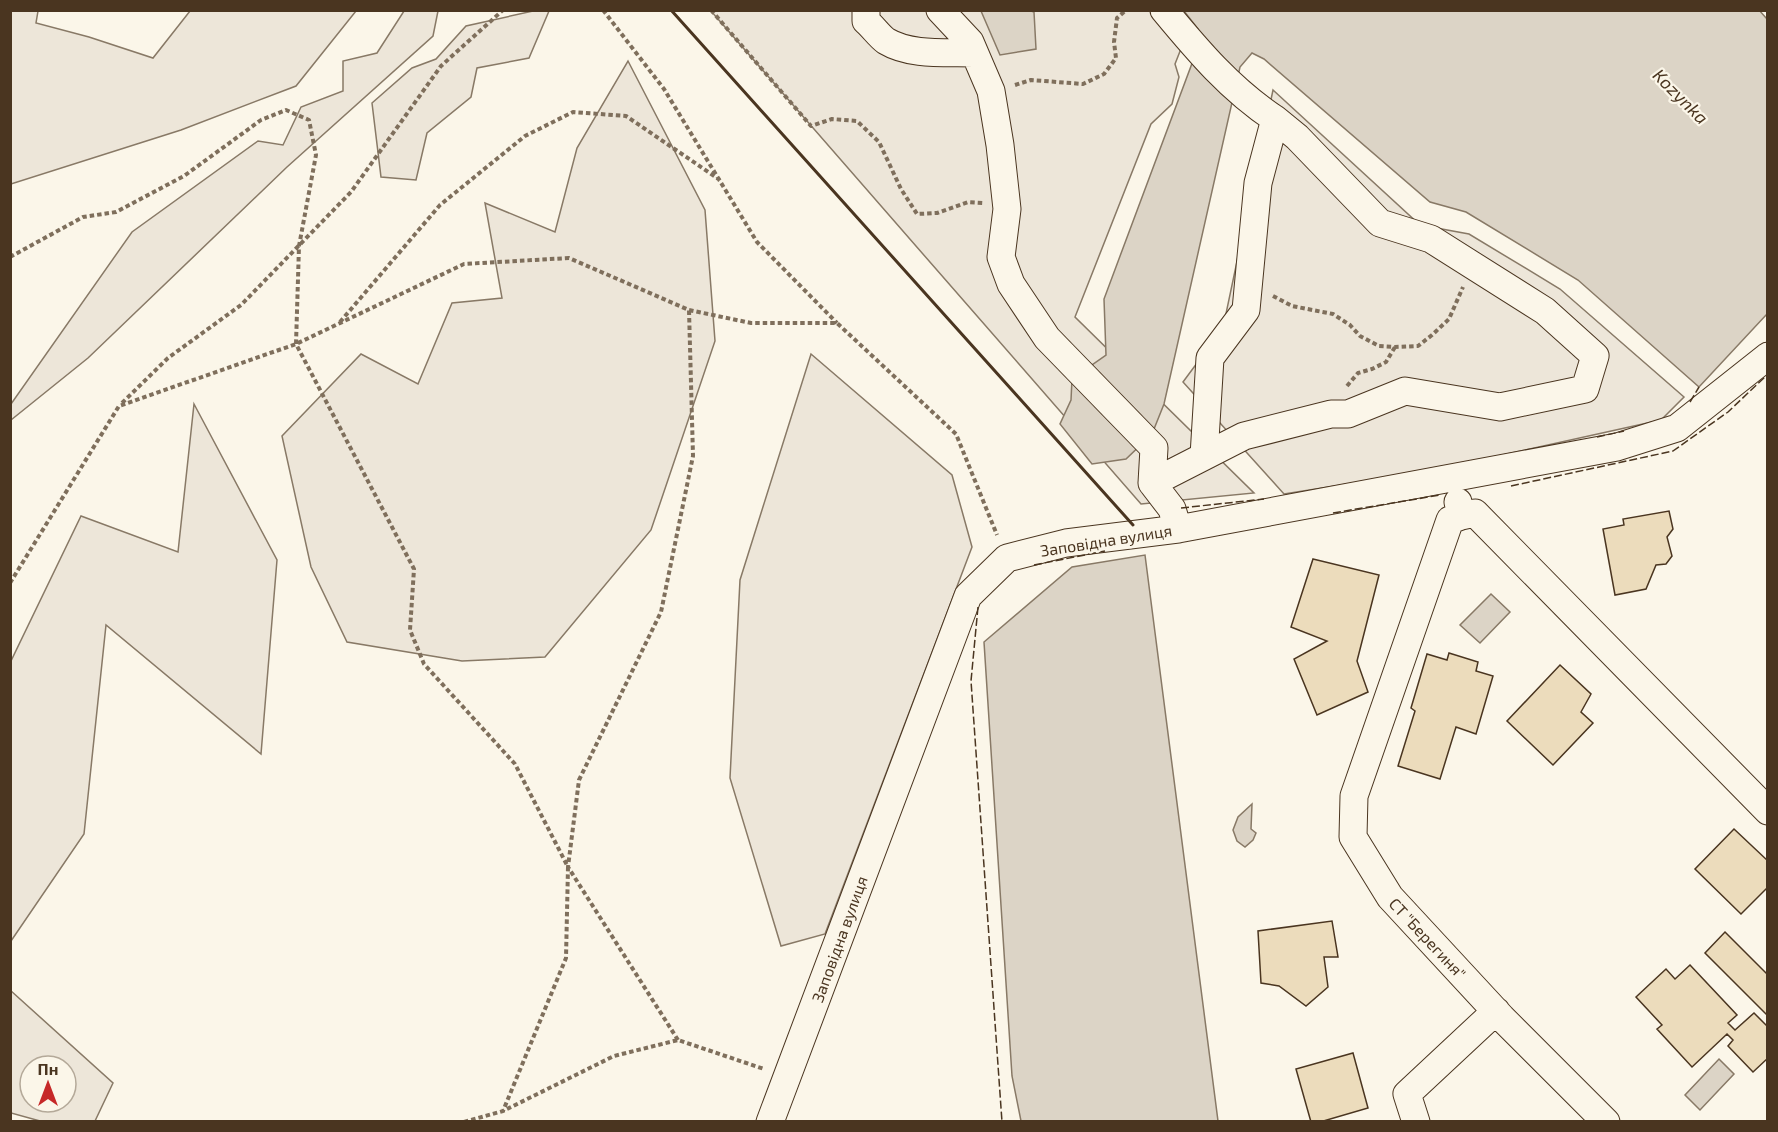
<svg xmlns="http://www.w3.org/2000/svg" width="1778" height="1132" font-family="'Exo 2',sans-serif">
  <rect width="100%" height="100%" fill="#fbf6e9"/>
  <path fill="#ede6d9" stroke="#887966" stroke-width="1.5" fill-rule="evenodd" d="M11,10L38,11L36,23L89,37L153,58L190,11H356L296,86L181,130L11,184Z
    M404,11H438L433,36L287,167L88,358L11,420V404L132,232L258,141L283,145L301,107L343,91V61L377,53Z
    M533,11H549L529,58L477,68L471,97L427,133L416,180L381,177L372,103L412,68L436,59L466,26Z
    M711,11H1170L1188,31L1175,64L1179,77L1172,104L1151,124L1075,317L1254,493L1141,504Z
    M628,61L705,210L715,341L651,530L545,657L462,661L347,642L311,567L282,436L361,354L418,384L452,303L502,298L485,203L555,232L577,148Z
    M1273,90L1420,225L1469,234L1560,289L1684,397L1661,420L1430,471L1284,494L1183,382L1223,328Z
    M811,354L952,475L972,547L825,934L781,946L730,778L740,580Z
    M194,404L277,560L261,754L106,625L84,834L11,941V661L81,516L178,552Z
    M10,990L113,1083L95,1121H40L11,1113ZM30,1066H66V1102H30Z"/>
  <path fill="#dcd4c6" stroke="#887966" stroke-width="1.5" d="M1028,10L1034,12L1036,49L1000,55L981,11Z
    M1759,10L1767,19V314L1699,387L1578,280L1466,212L1430,202L1264,59L1252,53L1240,67L1164,404L1152,434L1126,459L1092,464L1060,424L1071,400L1072,379L1106,355L1104,299L1197,50L1198,29L1184,11Z
    M1145,555L1218,1121H1021L1012,1076L984,642L1072,567Z
    M1491,594L1510,612L1480,643L1460,625Z
    M1252,804L1251,829L1256,833L1253,840L1245,847L1237,841L1233,830L1238,817Z
    M1719,1059L1734,1074L1700,1110L1685,1095Z"/>
  <path fill="#ecdcbc" stroke="#4a3520" stroke-width="1.5" d="M1669,511L1673,529L1667,537L1672,556L1666,564L1656,565L1646,589L1615,595L1603,529L1624,525L1623,519Z
    M1313,559L1379,575L1357,661L1368,692L1317,715L1294,659L1327,641L1291,627Z
    M1449,653L1478,662L1476,671L1493,676L1476,734L1456,727L1440,779L1398,766L1415,711L1411,708L1427,654L1447,660Z
    M1560,665L1591,694L1581,712L1593,723L1553,765L1507,721Z
    M1734,829L1768,861V887L1741,914L1695,869Z
    M1332,921L1338,957H1324L1328,987L1306,1006L1279,986L1261,983L1258,931Z
    M1725,932L1767,974L1768,973V1016L1705,953Z
    M1690,965L1737,1015L1728,1023L1735,1030L1754,1013L1768,1027V1058L1753,1072L1728,1046L1733,1040L1727,1034L1692,1067L1657,1029L1662,1025L1636,997L1666,969L1675,979Z
    M1353,1053L1368,1108L1320,1122H1311L1296,1069Z"/>
  <g fill="none" stroke-linecap="round" stroke-linejoin="round">
    <g stroke="#4a3520" stroke-width="29">
      <path id="minor" d="M866,10V21C873,27 879,36 886,41C911,56 946,52 974,53
        M940,10L970,42L991,91L1000,145L1007,209L1001,257L1011,284L1047,338L1154,448L1152,483L1172,509L1178,529
        M1164,10C1198,51 1230,89 1275,119
        M1152,483L1244,436L1331,414H1348L1405,391L1500,407L1585,389L1595,356L1545,311L1431,239L1380,223L1297,137L1275,119L1258,183L1246,310L1210,358L1204,456
        M1458,502L1461,516L1475,513L1768,811
        M1461,516L1450,520L1354,796L1353,837L1390,897L1502,1018L1606,1122
        M770,1122L968,596L1007,558L1066,543L1178,529L1617,447L1677,428L1768,356
        M1416,1122L1407,1094L1496,1011"/>
    </g>
    <path stroke="#7f6f5c" stroke-width="4" stroke-dasharray="4.5 3" stroke-linecap="butt" d="M603,10L664,89L757,242L837,323
      M711,10L811,126L832,119L857,121L879,142L901,189L917,214L937,213L968,202L983,203
      M1015,85L1031,80L1083,84L1104,74L1116,58L1114,42L1117,18L1126,10
      M10,257L83,217L116,212L184,176L261,120L286,110L309,120L316,155L299,246L296,344L414,569L410,630L424,664L515,764L568,867L566,958L503,1111
      M1273,296L1292,306L1333,314L1350,325L1360,336L1379,346L1395,347L1418,346L1432,335L1449,319L1463,287
      M340,322L440,205L525,136L573,112L626,116L720,180
      M1347,386L1358,373L1372,369L1386,362L1395,347
      M122,403L168,358L241,305L351,192L441,66L503,10
      M10,583L119,406L296,344L464,264L569,258L689,310L751,323H837L956,434L997,535
      M678,1040L568,867L579,780L661,612L693,456L689,310
      M376,1122H380
      M464,1122L503,1111L614,1056L678,1040L764,1069"/>
    <use href="#minor" stroke="#fbf6e9" stroke-width="27"/>
    <path stroke="#4a3520" stroke-width="1.5" stroke-dasharray="8 3" stroke-linecap="butt" d="M1690,402L1699,387
      M1597,437L1624,431
      M1511,486L1673,451L1728,412L1768,374
      M1181,508L1264,499
      M1333,513L1440,495
      M1034,565L1105,551
      M978,607L971,681L1002,1122"/>
    <path stroke="#4a3520" stroke-width="3" d="M671,10L1133,525"/>
  </g>
  <g text-anchor="middle" dominant-baseline="central" stroke-width="4.5" stroke-linejoin="round" paint-order="stroke">
    <g font-size="16" fill="#4a3520" stroke="#fbf6e9">
      <text transform="translate(1106 540) rotate(-9)">Заповідна вулиця</text>
      <text transform="translate(1428 938) rotate(47)">СТ "Берегиня"</text>
      <text transform="translate(839 939) rotate(-70)">Заповідна вулиця</text>
    </g>
    <g font-size="18" font-style="italic" fill="#4a3520" stroke="#fbf6e9">
      <text transform="translate(1681 96) rotate(45)">Kozynka</text>
    </g>
  </g>
  <rect width="1778" height="1132" fill="none" stroke="#4a3520" stroke-width="24"/>
  <g transform="translate(48 1084)"><circle r="28" fill="#fbf6e9" stroke="#b4a999" stroke-width="1.5"/>
  <path d="M0-4.5L10 22L0 15L-10 22Z" fill="#c62828"/>
  <text y="-9" font-size="16" font-weight="bold" text-anchor="middle" fill="#4a3520">Пн</text>
  </g>
</svg>
